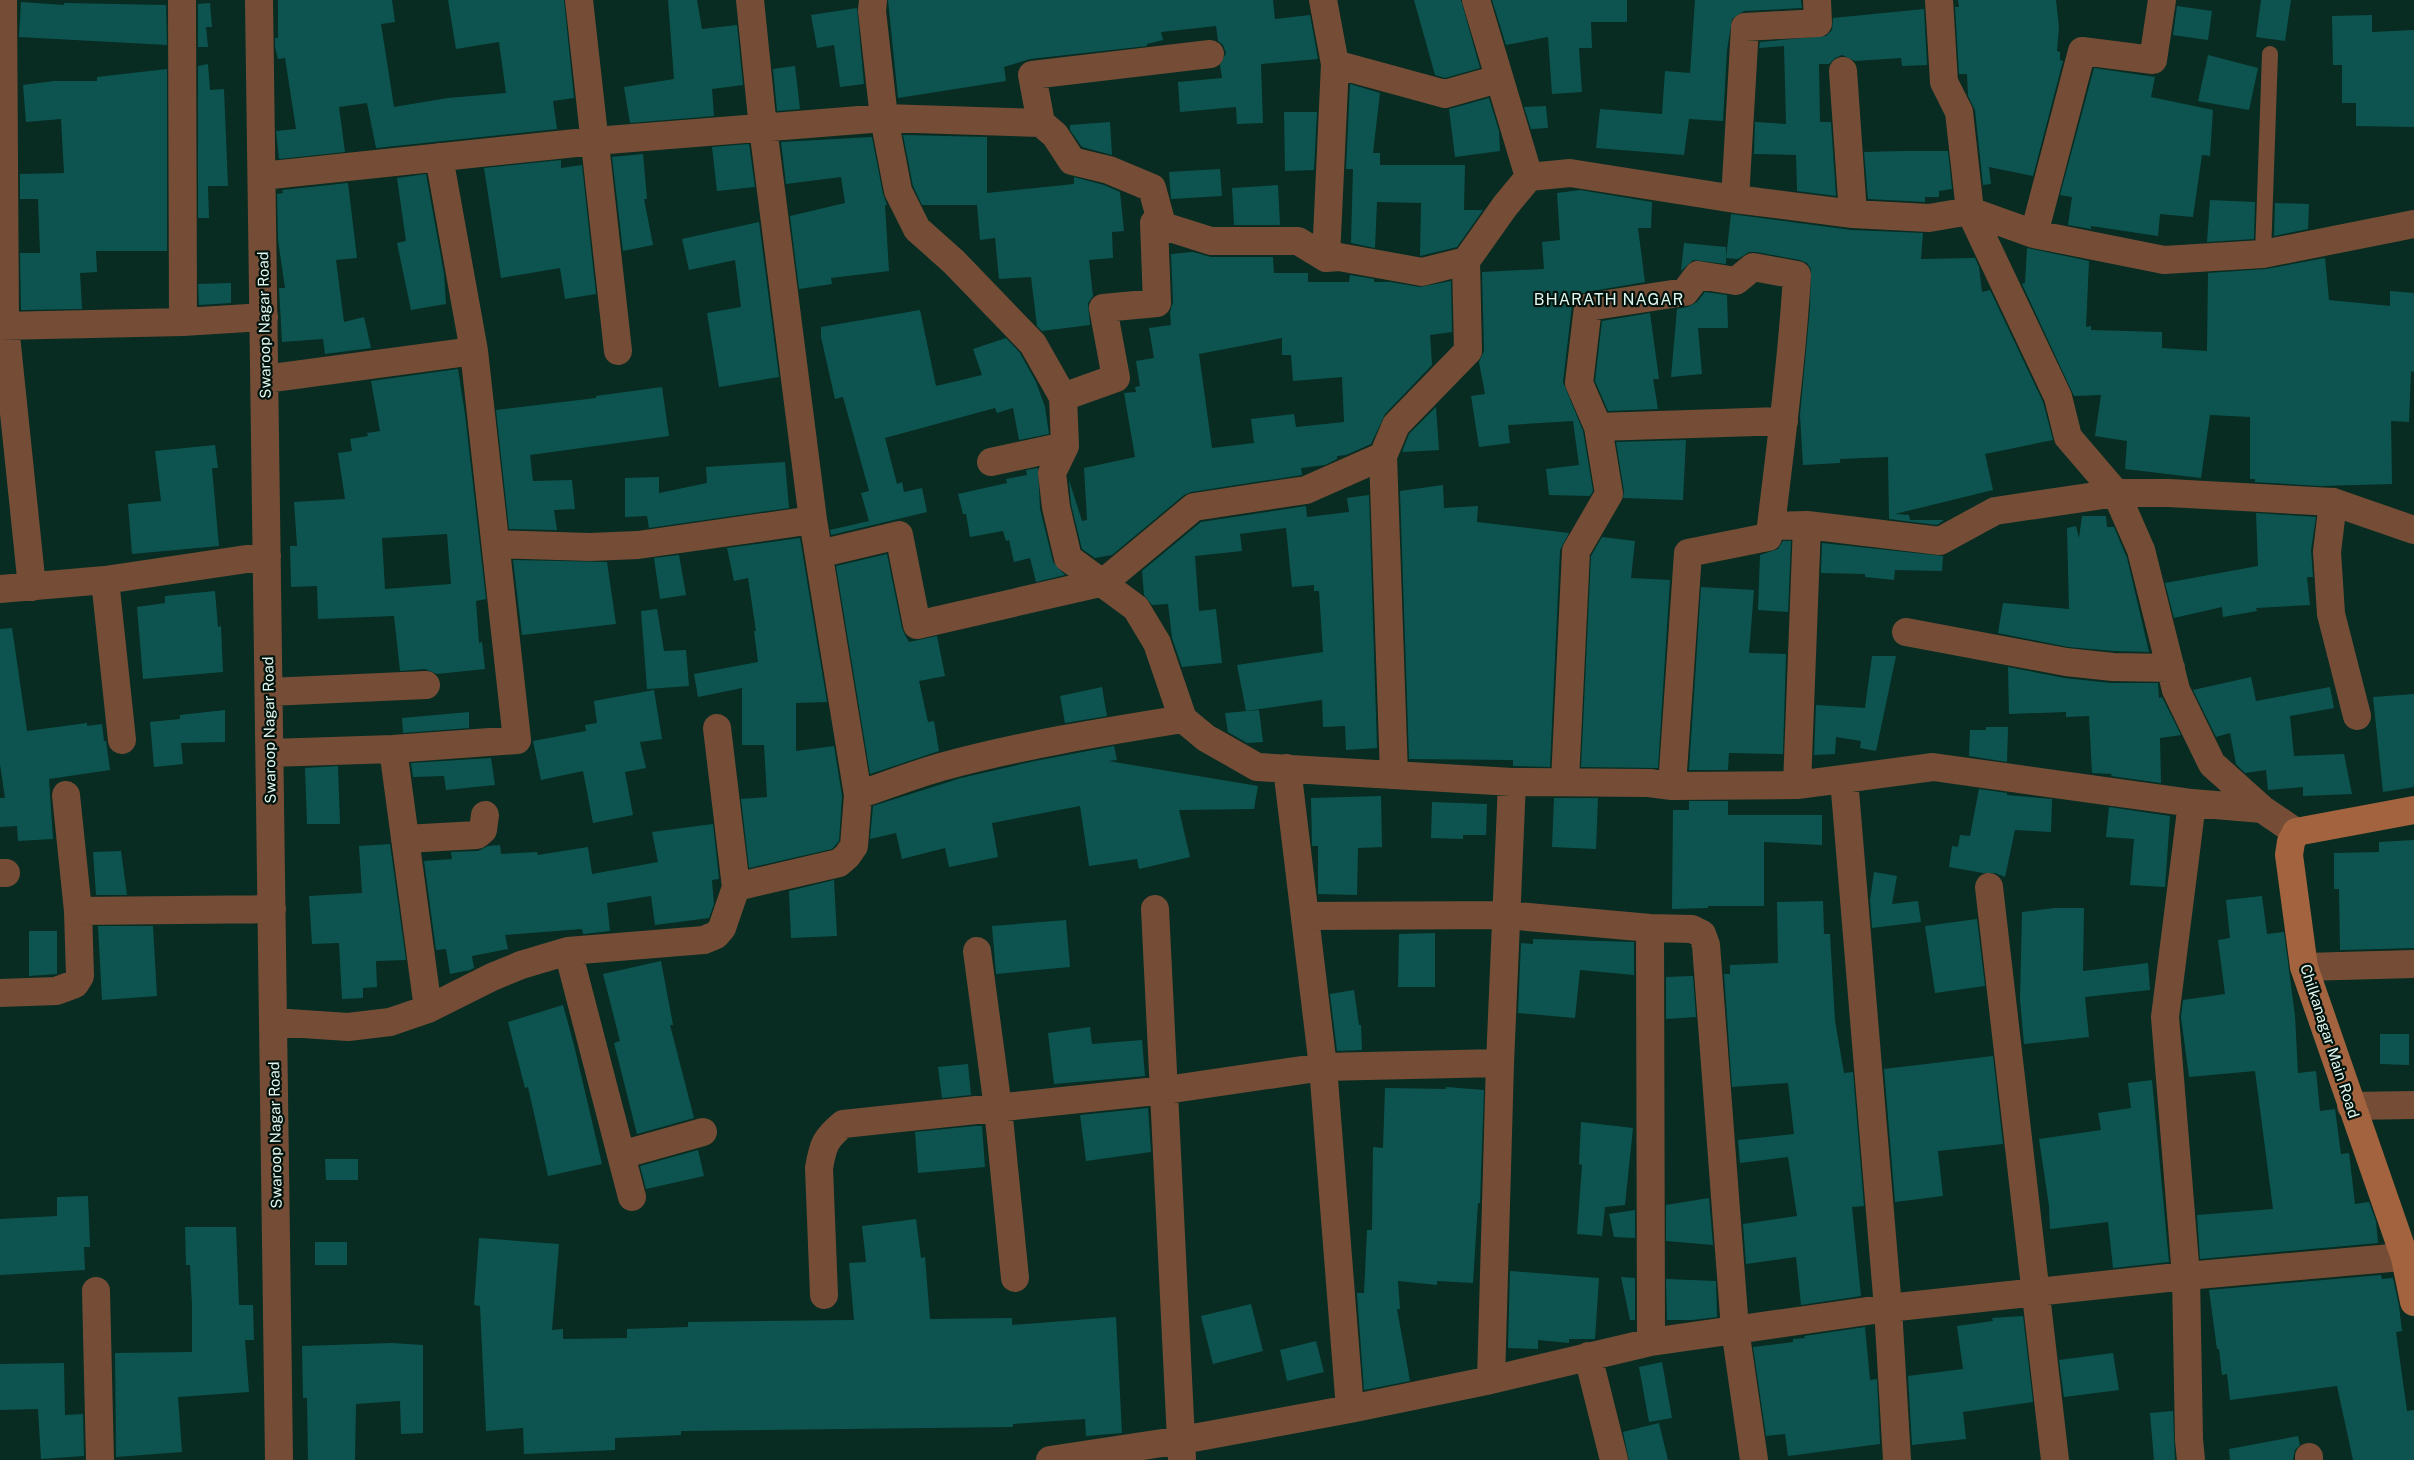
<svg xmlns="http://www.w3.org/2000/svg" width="2414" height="1460" font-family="'Public Sans',sans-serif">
  <rect width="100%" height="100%" fill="#082c21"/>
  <path fill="#0d5451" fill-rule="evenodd" d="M278,0H392L395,22L381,24L394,107L448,98L506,93L499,42L456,49L448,0H564L574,98L553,101L557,129L376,148L367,103L339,107L345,152L279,159L276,131L296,129L285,58L278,59L275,47V38H278Z
    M668,0H697L702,29L737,25L743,85L712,89L714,116L630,123L624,87L674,79Z
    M888,0H1273L1275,19L1310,15L1318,59L1261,64L1263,123L1237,124L1236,107L1180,112L1178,82L1222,78L1220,65L1226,53L1223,45L1218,41L1216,26L1161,32L1163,40L1147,44V46L1030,59L1004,67L1006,81L898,98Z
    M1414,0H1461L1480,68L1445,78L1435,75Z
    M1492,0H1627V22H1591L1592,48H1579L1582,92L1552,94L1548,37L1506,45Z
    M1695,0H1801L1802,8L1744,11L1732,19L1727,50L1723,121L1689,119L1684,155L1596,148L1600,109L1662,114L1665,71L1690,73Z
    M1958,0H2056L2059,27L2057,51L2060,52V60L2063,61L2033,176L1989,167L1991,184L1983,185L1975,110L1968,96L1967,74H1959L1955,7H1959Z
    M2261,0H2291L2285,41L2256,37Z
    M21,2L64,5V3L166,5L167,45L19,37Z
    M210,3L212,27H206L208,47H198V4Z
    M2177,6L2212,11L2208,40L2173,35Z
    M857,8L864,84L840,87L834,45L817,48L811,15Z
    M1924,9L1927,65L1902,66L1901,58L1855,61L1842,55L1835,58L1829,64H1819L1820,122H1831L1836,196L1797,191L1796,155L1754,154L1755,122L1786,124L1784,46L1759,48L1760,42L1826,36L1832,30L1833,18Z
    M2372,15V32L2414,30V127L2356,126V103H2342V65H2333L2332,16Z
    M2208,55L2258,68L2249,110L2198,101Z
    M208,64L210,90L224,89L228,186H208L209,218H198V66Z
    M795,66L800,109L777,111L773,69Z
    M2094,68L2155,77L2151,97L2213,110L2210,156L2202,155L2193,217L2160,214L2158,236L2091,226V229L2068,225L2072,197L2060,195Z
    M167,69V251H96L97,272L80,273L82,309L21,310L20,253H40L38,199H20V174L64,173L61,119L26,122L23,85L54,81H97V77Z
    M1350,84L1380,93L1373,153H1380V165H1465L1464,210H1483L1457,247L1420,256L1421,203L1377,202L1375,248L1351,243L1353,169H1346Z
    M1489,98L1499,131L1500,151L1455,157L1449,109Z
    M1546,106L1548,128L1531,129L1524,107Z
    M1284,112H1317L1314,170L1285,171Z
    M1110,122L1112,155L1082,147L1070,130V125Z
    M903,135L987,137V193L1074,184V177L1104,185L1120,192L1124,231L1112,232L1113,258L1089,260L1093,296L1088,303L1090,325L1042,331L1037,326L1031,277L999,279L995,238L980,240L977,205H922L913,186Z
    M872,137L883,194L887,205H885L889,271L831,278L832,284L799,289L790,216L845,203L841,177L786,184L781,142Z
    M749,144L755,187L717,191L712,147Z
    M1902,151H1948L1952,189L1939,191V197H1925V202L1868,199L1864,152Z
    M643,154L647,199H644L653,245L623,251L612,157Z
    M561,160V168L582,165L596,294L565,299L560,268L501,278L484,168Z
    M1220,169L1222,196L1171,199L1169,172Z
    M426,174L444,274L446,304L411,310L397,243L406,241L397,178Z
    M348,183L357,258L336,260L344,322L364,317L371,348L325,354L323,339L282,342L279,288H285L278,240L277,194L283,193L282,190Z
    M1278,185L1280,225H1234L1232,188Z
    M1580,190L1652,202L1651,228H1638L1645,282L1586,292L1577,296L1572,305L1563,382L1583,431L1593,491L1590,496L1549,495L1546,469L1579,465L1573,421L1508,425L1510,443L1479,447L1471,396L1485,394L1479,362L1484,351L1482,272L1544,269L1542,242L1560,240L1557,193Z
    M2210,200L2255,202L2254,239L2207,242Z
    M2275,203L2309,204L2308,229L2274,236Z
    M1731,214L1851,230L1923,233L1921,259L1975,258L1979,267L1982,292L1990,290L2043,402L2053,440L1985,454L1993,490L1895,514L1909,515L1910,520H1944L1937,525L1889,519L1888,457L1840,459V463L1803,465L1800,415L1810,308L1811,269L1807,263L1800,260L1756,252H1749L1738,259L1726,258Z
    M759,222L779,377L719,387L707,313L741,307L735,260L689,270L682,239Z
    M1684,243L1726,247V264L1693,260L1681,271Z
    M2027,248L2089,261L2086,327L2091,326V330L2162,332V348L2207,351L2208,273L2266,269L2325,258L2329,300L2390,306V291L2414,293V372L2411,371L2409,422L2391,421L2392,484L2320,486L2255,482V479H2250V417L2210,415L2201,478L2125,469L2127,441L2095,436L2101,395L2074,396L2022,284L2025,283Z
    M1193,252L1211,257H1273L1274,273H1308V282H1349L1350,275L1374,279V282H1390L1420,287L1451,281L1452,332L1430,335L1432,365L1385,414L1371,444L1346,455L1337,456V459L1325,465L1301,468L1302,475L1191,492L1184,495L1112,555L1095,558L1082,549L1071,504L1069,480L1082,521L1087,520L1084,468L1135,457L1124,393L1136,392L1135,387L1140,386L1136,361L1154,358L1149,328L1171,325L1170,312L1173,302L1171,254ZM1282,338V355H1291L1293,381L1342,377L1344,422L1296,427L1294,414L1251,419L1254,443L1212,448L1199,354Z
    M231,283V303L199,305L198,284Z
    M1705,292L1727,295L1728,328H1698L1702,374L1671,377L1677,309L1688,307L1697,302Z
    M920,310L936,386L982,375L973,349L1006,338L1020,353L1036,382L1045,407L1049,434L1019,440L1013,408L997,413L995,408L885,438L897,484L902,482L904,492L922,488L927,512L831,535L830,530L869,521L861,493L869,491L843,397L835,399L821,337V327Z
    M1650,313L1659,379H1653L1658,409L1608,411L1595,381L1602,321Z
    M458,369L465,414L486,599L476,601L479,643L482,642L485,669L437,674L425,669L400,671L394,616L318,619L317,586L291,587L290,546H297L294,502L345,499L338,453L352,451L350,439L368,436L367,433L380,431L371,381ZM447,534L451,584L385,589L382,538Z
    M662,387L669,436L530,455L533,481L572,480L575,509L554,510L557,530L509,529L496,410L596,398V396Z
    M1436,407L1439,450L1402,452L1409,434Z
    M1686,440L1683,500L1623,498L1624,491L1616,442Z
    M215,445L218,468H212L219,546L132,554L128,504L161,501L155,451Z
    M785,462L789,508L649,528L647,516L625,517V478L659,477V493L707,483L706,467Z
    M1038,468L1040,509L1053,562L1065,575L1036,582L1030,558L1014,562L1009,540L1006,541L1003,531L970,537L966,514H963L958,494L1007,483L1006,479L1027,475L1026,470Z
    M1443,485L1444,508L1478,506L1477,522L1569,533L1560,550L1550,767L1513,766V760L1409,759L1400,491Z
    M1369,495L1377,748L1346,750L1345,726L1323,727L1322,700L1246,711L1237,665L1323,652L1319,591H1314V585L1292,587L1286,528L1240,534L1242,551L1195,556L1199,611L1216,609L1222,663L1182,667L1172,638L1168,604L1152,605L1144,595L1142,571L1201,522L1306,506L1307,517L1349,512L1347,498Z
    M2256,513L2316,517L2311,550L2313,577H2307L2310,605L2256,608L2257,611L2223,617L2222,607L2174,618L2165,583L2258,566Z
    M2082,516H2106L2107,527H2114L2127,558L2149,652L2114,651L2068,647L1998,633L2003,603L2069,609L2067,528L2076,526L2079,538Z
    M1602,537L1635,541L1631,578L1670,580L1658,768L1581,767L1591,556Z
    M800,538L827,702L796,703V751L834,746L842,796L839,841L832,849L749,868L741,799L767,797L764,745H742V688L698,697L694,674L758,662L754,631H756L748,578L734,581L727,548Z
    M1783,541H1791L1788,612L1758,610L1760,555L1778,549Z
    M1822,543L1943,556L1942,571L1895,570L1894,580L1865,577V574L1821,573Z
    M887,554L902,628L905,635L909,642L937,636L945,676L919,681L928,722L934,721L939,751L870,774L836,566Z
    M679,555L686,595L660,599L654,558Z
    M513,560L607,562L616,624L522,635Z
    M1701,587L1754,590L1749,653L1786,654L1783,754L1729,753L1728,770H1689Z
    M215,591L218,627L221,626L223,672L143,679L137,607L165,603V596Z
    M657,609L664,651L686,650L689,686L647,689L641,611Z
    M12,628L27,731L87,723V726L102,724L104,741H106L110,770L49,779L53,839L18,841L17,826L0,827V798H5L0,764V629Z
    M1872,656H1896L1876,751L1860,748L1861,741L1836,737L1835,754L1814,755L1816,705L1865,708Z
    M2008,667L2064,678L2111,683H2158L2159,698L2162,697L2181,735L2160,738L2161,783L2111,776L2112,774L2092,773L2089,716L2066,717V712L2009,714Z
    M2251,677L2256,701L2330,687L2334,708L2290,716L2294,756L2344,754L2352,794L2303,796V787L2268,790L2266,770L2245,773L2236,764L2230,733L2216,737L2193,690Z
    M1102,687L1107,716L1065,723L1060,696Z
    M654,690L662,739L640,742L646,768L625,772L633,815L593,823L583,771L541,780L533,741L586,731L585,725L597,723L594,701Z
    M2414,694V787L2383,792L2373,697Z
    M225,710V742L181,743L183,764L154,767L150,722L180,719V715Z
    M1259,710L1263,742L1247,743L1228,732L1225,713Z
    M469,712V728L403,733L402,718Z
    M1986,727H2008L2007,762L1969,756L1970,730H1986Z
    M1114,746L1117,760L1108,761L1258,786L1254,809L1179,810L1190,857L1139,869L1137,859L1089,866L1080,806L992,823L998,857L949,867L945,848L902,859L896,833L870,839L873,806L961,778L1035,761Z
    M491,758L495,785L446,790L444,776L413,777L411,763Z
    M338,766L340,824H307L305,768Z
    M1979,789L2007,793V795L2052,799L2051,832L2015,830L2005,877L1995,873H1983L1949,867L1952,846L1958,847L1960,835L1970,836Z
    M1381,796L1382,847L1358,848L1357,895L1318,894V846H1312L1311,798Z
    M1554,798H1598L1596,849L1552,847Z
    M1689,801H1728V815H1822V845L1764,842V906H1708V908L1672,909L1673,810H1689Z
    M1432,802L1487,804L1486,835H1463V839L1431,838Z
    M2109,807L2170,816L2165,887L2130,885L2134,839L2106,837Z
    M713,824L719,879L712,880L714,904L709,918L655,925L651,896L607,903L610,931L583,934L582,929L505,935L508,949L472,956L474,968L470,970L450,974L446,949L436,950L424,861L452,859L451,852L478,851L488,846L500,845L501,854L537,852L538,855L588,847L592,874L658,862L652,832Z
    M2414,840V948L2340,950L2339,889H2334V853L2379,852V842Z
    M390,844L406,960L376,961L377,987L363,988V998L342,999L339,943L312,944L309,896L362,893L359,846Z
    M121,851L127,895H96L93,852Z
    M1874,872L1897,876L1892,904L1918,901L1921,922L1872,928L1870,900Z
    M834,880L837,936L791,938L789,891Z
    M2262,896L2267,934L2284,932L2295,1016L2298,1073L2316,1071L2320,1111L2335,1109L2341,1154L2349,1153L2355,1204L2369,1202L2376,1221L2378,1243L2200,1259L2197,1215L2273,1209L2255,1071L2189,1077L2181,1017L2183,1000L2225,994L2218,940L2230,938L2226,900Z
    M1823,901L1824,934H1830L1835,1021L1844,1073L1853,1072L1864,1206L1852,1207L1861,1296L1801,1305L1796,1257L1746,1264L1743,1224L1797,1216L1788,1157L1740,1163L1738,1140L1794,1134L1788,1083L1732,1087L1724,974H1730V965L1778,963L1777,902Z
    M2054,908H2084L2083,971L2148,963L2150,990L2085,997L2089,1037L2024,1044L2020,999L2022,912Z
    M1977,919L1985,986L1935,993L1925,926Z
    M1066,920L1070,967L996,974L992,926Z
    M98,926H153L157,996L102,1000Z
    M29,931H57V974L29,976Z
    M1435,933V987H1398L1399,934Z
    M1533,939L1634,942V975L1580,970L1575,1018L1518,1013L1521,943L1533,944Z
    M661,961L673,1025H670L694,1118L637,1134L614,1043L620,1041L603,974Z
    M1693,976L1696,1017L1666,1019V977Z
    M1354,990L1359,1025H1361L1362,1050L1337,1051L1330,994Z
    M563,1005L574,1045L602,1164L548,1176L528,1087L525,1088L508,1022Z
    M1090,1027L1092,1044L1142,1040L1145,1076L1054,1084L1048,1033Z
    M2380,1034H2409V1065L2380,1064Z
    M1993,1056L2003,1144L1938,1151L1943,1196L1895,1202L1884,1069Z
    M968,1064L971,1095L942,1098L938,1067Z
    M2152,1080L2169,1262L2113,1268L2108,1222L2050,1229L2049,1206L2039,1139L2101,1130L2098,1113L2131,1108L2128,1083Z
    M1446,1087L1484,1090L1480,1203H1478L1473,1283L1437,1281V1285L1398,1281L1400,1309H1397L1410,1381L1364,1390L1357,1293H1364L1367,1230H1372L1373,1147L1383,1148L1385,1088L1446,1089Z
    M1148,1108L1151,1152L1086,1161L1080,1115Z
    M1581,1122L1633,1128L1625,1205L1605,1207L1602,1236L1577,1234L1582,1165L1579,1164Z
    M975,1126H982L985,1167L918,1173L915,1132Z
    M698,1150L704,1176L646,1189L640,1166Z
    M325,1159H358V1180H326Z
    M88,1196L90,1247H84L85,1270L0,1275V1219L57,1216V1197Z
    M1709,1198L1713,1245L1666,1241V1205Z
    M1635,1210V1238L1614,1237L1609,1214Z
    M916,1219L921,1258L925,1257L930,1319L1012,1318V1325L1116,1317L1122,1433L1086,1436L1085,1419L1013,1424V1427L681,1431V1435L615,1438V1450L524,1454L523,1428L486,1431L480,1306L474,1305L479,1238L559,1244L552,1330L563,1329V1339L627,1338V1329L688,1327V1322L854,1320L849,1263L866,1262L862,1226Z
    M185,1227H236L239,1305H253L254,1340H245L249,1392L178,1397L182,1452L116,1457L115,1353L192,1352V1304L190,1265H186Z
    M315,1242H347V1265H315Z
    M1510,1271L1599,1278L1595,1339H1569V1343L1538,1340V1349L1508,1348Z
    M2381,1275L2382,1279L2393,1278L2399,1306L2402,1331L2396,1332L2407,1411L2414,1410V1460H2353L2337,1386L2230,1400L2227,1374L2222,1375L2219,1349H2217L2209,1290Z
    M1621,1277L1635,1278V1320H1630Z
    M1666,1279L1716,1281L1717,1317L1692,1320H1667Z
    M1251,1304L1263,1351L1213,1364L1201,1316Z
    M2023,1316L2033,1402L1963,1412L1966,1439L1912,1445L1908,1376L1963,1369L1957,1326L1993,1321L1992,1318Z
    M1865,1327L1870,1380L1877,1379L1880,1444L1788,1456L1785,1434L1766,1436L1753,1347L1793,1342V1339L1805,1338L1804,1336Z
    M1316,1341L1324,1372L1287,1381L1280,1350Z
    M392,1343L423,1345V1433L401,1434L400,1401L356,1404L355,1460H308L307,1398H303L302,1346Z
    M2113,1353L2119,1390L2064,1397L2059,1360Z
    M1662,1362L1672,1418L1649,1422L1639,1367Z
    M64,1363L65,1415L83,1414L84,1456L41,1459L38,1409L0,1410V1364Z
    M2173,1411L2175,1460H2154L2150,1413Z
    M1659,1423L1668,1460H1629L1623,1432Z
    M2298,1436L2300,1445L2295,1450L2293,1460H2230L2229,1449Z"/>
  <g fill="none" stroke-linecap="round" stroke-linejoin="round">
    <path stroke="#754d37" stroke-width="16" d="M2263,254L2270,54"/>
    <path stroke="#754d37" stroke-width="28" d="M3,0L5,326L32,587
      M182,0L183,322
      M259,0L279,1460
      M579,0L618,351
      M873,0L872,11L884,118L898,191L917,229L954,262L1033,344L1063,397L1065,446L1052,473L1056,507L1068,558L1136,608L1157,643L1183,719L1206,738L1257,767L1512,782L1649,783L1672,786L1797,785L1933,767L2192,803L2262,809
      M1323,0L1335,64L1326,258
      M1476,0L1529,177
      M1939,0L1944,82L1959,112L1970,211L2058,397L2068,437L2116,493L2141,550L2176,690L2212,764L2262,809L2296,832
      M1335,64L1445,94L1498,79
      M1843,71L1853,214
      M1041,123L1032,75L1210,54
      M262,176L595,141L884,118L1041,123L1055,135L1072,161L1109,170L1152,188L1161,221L1154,223L1211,241H1298L1326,258L1339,257L1422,272L1466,261L1505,206L1529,177L1570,173L1735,199L1853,214L1929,218L1970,211L2034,234L2164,260L2263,254L2414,224
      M1735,199L1745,27L1818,23L1817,0
      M2034,234L2082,51L2153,60L2162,0
      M0,326L183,322L264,317
      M265,379L474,351
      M1063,397L1116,378L1103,308L1157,303L1154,223
      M1784,421L1598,427L1579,383L1588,307L1685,292L1698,275L1736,281L1753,267L1797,275C1792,359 1781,442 1771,526L1807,525
      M1383,456L1394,774
      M991,462L1065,446
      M2333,502L2327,552L2331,614L2357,716
      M496,544L590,547L638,545L813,520
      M819,554L899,535L917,625L1104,582L1194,507L1306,490L1383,456L1396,425L1468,351L1466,261
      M105,580L122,740
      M0,589L105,580L267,556
      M1906,632L2066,662L2113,667L2171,668
      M269,692L426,685
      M717,728L736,887
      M393,749L428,1009
      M270,753L393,749L517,740L474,351L439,157
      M1287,768L1323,1067L1350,1409
      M1844,779L1888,1308L1897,1460
      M1565,781L1576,551L1609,494L1598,427
      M1797,785L1807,525L1940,541L1995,511L2116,493H2169L2333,502L2414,530
      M1672,786L1688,553L1768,537L1771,526
      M66,795L78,911L272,909
      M858,795C885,786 913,775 941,767C1021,745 1102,732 1183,719
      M405,839L477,835L483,830L485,815
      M0,873H6
      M1989,887L2055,1460
      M1155,909L1182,1460
      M1305,916L1506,915L1650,928L1692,929L1702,934L1706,945L1735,1329L1754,1460
      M1650,928L1651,1342
      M568,951L632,1197
      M977,951L998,1108L1015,1278
      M2304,967L2414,964
      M0,993L56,991L75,984L80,976L78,911
      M273,1022L348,1027L390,1022L428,1009L492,977L521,965L568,951L704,940L716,935L722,928L736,887L839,863L847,856L854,846L858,795L813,520L763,128L750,0
      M2351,1106L2414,1105
      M621,1155L703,1132
      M96,1291L100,1460
      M824,1295L819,1168C823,1145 825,1139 843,1124L1166,1090L1323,1067L1500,1063
      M1588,1356L1614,1460
      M1491,1380L1500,1063L1512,782
      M2309,1457V1460
      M1050,1460L1182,1440L1350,1409L1491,1380L1651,1342L1888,1308L2186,1276L2414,1256
      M2191,1460L2189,1440L2186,1276L2165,1017L2192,803"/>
    <path stroke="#a2633e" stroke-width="28" d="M2414,810L2296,832L2291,842L2289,855L2304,967L2405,1258L2414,1302"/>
  </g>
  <g text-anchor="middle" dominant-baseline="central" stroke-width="4.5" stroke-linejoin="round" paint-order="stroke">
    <g font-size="15" fill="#e0f8ef" stroke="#02120c">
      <text transform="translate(264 325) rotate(-91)">Swaroop Nagar Road</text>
      <text transform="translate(269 730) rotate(-91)">Swaroop Nagar Road</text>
      <text transform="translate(2330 1041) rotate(72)">Chilkanagar Main Road</text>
      <text transform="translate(275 1135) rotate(-91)">Swaroop Nagar Road</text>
    </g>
    <g font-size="16" letter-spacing="1" fill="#e0f8ef" stroke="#02120c">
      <text x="1609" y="299">BHARATH NAGAR</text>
    </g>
  </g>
</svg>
